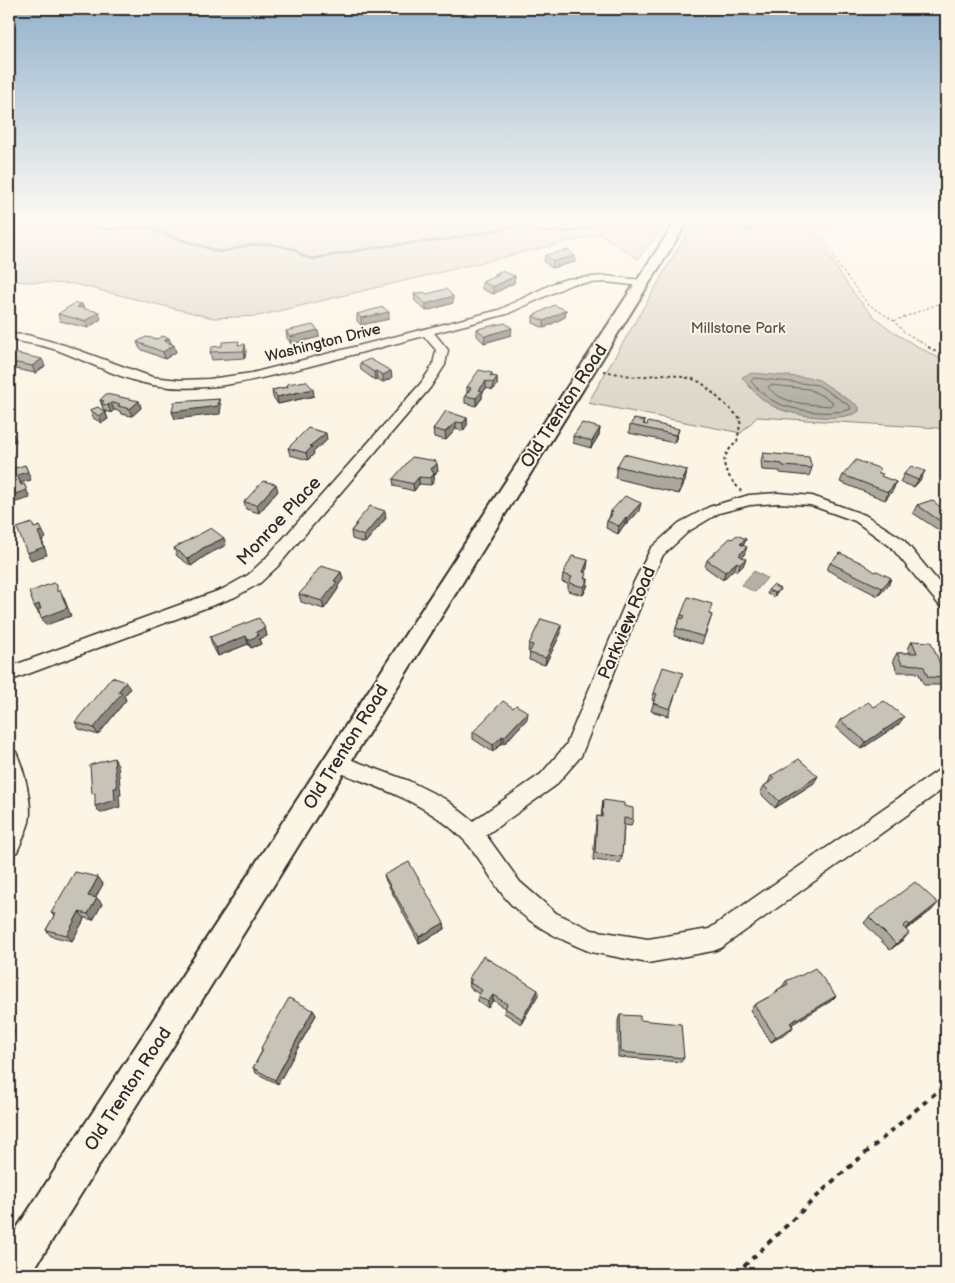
<svg xmlns="http://www.w3.org/2000/svg" width="955" height="1283" font-family="'Balsamiq Sans',sans-serif">
  <rect width="100%" height="100%" fill="#fcf5e5"/>
  <filter id="ink" filterUnits="userSpaceOnUse"><feTurbulence type="fractalNoise" baseFrequency=".02" numOctaves="2"/><feDisplacementMap in="SourceGraphic" scale="10" xChannelSelector="R" yChannelSelector="G"/><feConvolveMatrix kernelMatrix="1 2 1 2 8 2 1 2 1" color-interpolation-filters="sRGB"/></filter>
  <g filter="url(#ink)">
    <path fill="#ded8ca" stroke="#84827a" d="M9,221H667L638,259L600,234L258,316L213,318L74,284L9,281Z
      M694,221H746L786,227L830,223L816,234C832,260 846,286 866,308C887,332 919,347 946,362V436L938,428L757,417L741,433L588,403Z"/>
    <path fill="#b4b0a5" stroke="#7d7b74" d="M752,373L811,378L819,380L855,404L859,407V411C843,423 790,416 773,406C761,400 750,388 742,377Z
      M754,571L767,578L755,592L741,585Z"/>
    <g fill="none" stroke-linecap="round" stroke-linejoin="round">
      <path stroke="#62605c" stroke-width="1" d="M754,378L818,385L850,406L851,409C832,416 793,411 775,402C767,398 760,391 754,385L751,382Z
        M771,385L809,389L832,401V404L830,406C809,404 782,405 768,387Z"/>
      <path stroke="#7d7b74" stroke-width="2.5" d="M81,221L104,229L149,227L167,235L220,252L251,245L270,244L294,249L303,256L312,259L378,247L449,239L518,226L542,232L575,231L590,227L597,221"/>
      <g stroke="#2b2b2b" stroke-width="3">
        <path id="minor" d="M934,221H946V227L935,223Z
          M605,276L642,280L647,283L642,286L605,282L572,284L507,314L434,333L448,350L445,365L430,388L277,567L260,583L235,597L9,681V667L223,589L248,575L265,559L421,383L433,365L436,350L424,336C386,346 348,356 310,366C259,379 207,394 153,385C120,379 89,362 57,350C41,345 25,342 9,340V334L27,335L64,345L152,377L180,380L209,379L252,373L499,310L554,283L567,279Z
          M778,493L812,496L865,515L903,539L946,591V608L940,606L891,547L855,521L810,505L778,503L750,505L719,513L689,531L663,555L650,582L581,756L555,786L486,835L520,882L556,913L592,930L648,939L709,929L939,770L946,768V787L721,948L713,951L648,963L591,952C559,939 525,923 503,895C489,877 479,855 463,839C426,802 378,787 330,769L327,763L330,757L337,755L344,757L409,781L445,799L473,821L541,774L566,745L634,582L651,548L679,523L709,507L749,495Z
          M9,750L16,752C24,769 33,804 29,822C26,832 21,843 17,852L9,855Z"/>
      </g>
      <g stroke="#2b2b2b" stroke-width="4">
        <path id="major" d="M676,221H688L31,1274H9V1240Z"/>
      </g>
      <path stroke="#2b2b2b" stroke-width="1" stroke-dasharray="2.5 2.5" stroke-linecap="butt" d="M841,221L829,227L823,238L840,268L868,304L894,321L904,332L931,348
        M894,321L946,301"/>
      <path stroke="#2b2b2b" stroke-width="2" stroke-dasharray="3 3" stroke-linecap="butt" d="M928,347L946,358
        M603,371L636,377L666,374L693,379L702,383L741,419L737,442C715,460 725,473 741,491"/>
      <path stroke="#2b2b2b" stroke-width="4" stroke-dasharray="5.5 5.5" stroke-linecap="butt" d="M736,1274L832,1182L946,1084"/>
      <use href="#minor" fill="#fcf5e5" fill-rule="evenodd"/>
      <use href="#major" fill="#fcf5e5" fill-rule="evenodd"/>
    </g>
    <path fill="#aca89d" stroke="#2b2b2b" d="M754,221L751,231L744,230L745,224Z
      M545,255L575,262L552,268L544,262Z
      M495,274L515,276L514,283L493,294L482,289V282L495,277Z
      M414,294H427L453,303L426,311L415,301Z
      M84,309L101,319L88,328L60,321L58,314Z
      M566,310L565,317L544,328L533,323V316Z
      M357,314L389,319L361,325L357,321Z
      M477,329L511,335L484,343L477,336Z
      M318,330L319,337L291,344L287,338L286,331Z
      M157,339L171,344L176,352L165,359L140,349L137,342Z
      M239,345L246,351L245,358L212,360L210,352L222,346Z
      M9,357L45,366L35,373L15,369L14,367L10,366L9,363Z
      M360,363L391,371L392,378L383,382L377,379L375,380L361,370Z
      M492,373V376L497,377V385L493,390L486,388L482,394V398L476,406L465,403V396L467,393V387Z
      M287,384L314,396L278,404L273,397L272,390L287,387Z
      M100,400L139,401L141,408L132,416L121,414L120,411L114,410L111,413L105,411L108,419L102,423L93,418L90,410L104,411Z
      M467,418V425L463,431L456,429L446,440L434,437L433,429Z
      M645,421L644,425L677,436L674,443L629,433L630,425Z
      M600,428L599,435L591,448L573,443V436Z
      M327,440L313,452L314,454L308,460L290,455L288,448Z
      M763,453L812,468L809,476L780,473V471L762,470L761,461Z
      M617,466L687,470L685,481L679,494L615,478Z
      M438,471L434,475V481L431,485L419,484L414,491L394,486L393,479Z
      M904,474L921,479L914,487L900,482Z
      M843,475L882,477L896,482L893,490L885,500L840,482Z
      M278,491L259,513L246,509L244,502Z
      M917,505L946,512V535L913,513Z
      M611,511H639L626,525H624L618,534L606,528L607,521L609,518Z
      M386,518L365,543L352,539L351,531L355,526V524Z
      M732,539H746L743,546L744,555L742,557L743,566L738,571L734,569L723,580L705,567L707,560Z
      M226,545L205,556L191,566L177,556L174,548Z
      M830,563L875,572L891,578L888,586L878,596L827,570Z
      M587,568L585,573L586,579H588L587,587L583,595L568,591V584L562,582L563,574Z
      M341,572L343,579L338,586V589L324,609L301,602L299,594L310,583L309,581Z
      M780,589L778,592L774,597L767,594L768,590Z
      M709,614L712,615L702,644L674,636L676,628L681,615Z
      M265,628L267,636L259,639L261,644L251,648L248,644L218,656L212,645L210,637Z
      M561,633L545,665L529,660L530,652L528,651L529,644Z
      M912,641L946,677V678L942,685H924L919,674L915,672H897L893,660L897,653H910L908,649Z
      M680,681L668,716L651,711L654,701L652,700L654,693Z
      M130,689L124,696L126,700L98,735L79,729L75,722Z
      M874,707L899,724L861,749L836,727L840,720Z
      M513,708L527,719L504,744L502,743L493,752L473,739V732Z
      M771,776L814,783L775,808L760,793L764,786L768,783Z
      M603,800L624,806L633,819L631,826L624,825L622,857L620,863L593,860L596,823L597,816L601,817Z
      M384,875L444,923L445,929L419,943L386,881Z
      M98,877L103,884L95,898H97L102,904L93,920L85,918L72,941L51,936L46,930L54,916L51,913Z
      M932,910L906,930L904,939L890,950L864,923L869,917Z
      M800,976L831,1001L792,1024L793,1027L789,1032L771,1042L750,1010L754,1005L774,994L777,990L782,987L786,981Z
      M469,978L538,995L521,1024L504,1013L505,1008L493,1000L488,1008L478,1001V996L479,994L470,988Z
      M313,1010L316,1015L278,1084L256,1073L253,1068L262,1051L261,1048Z
      M620,1015L640,1020L684,1058L681,1062L618,1057V1020Z"/>
    <path fill="#8c8880" stroke="#2b2b2b" d="M575,256V262L552,268L553,261Z
      M515,276L514,283L493,294V287Z
      M453,296V303L426,311V304Z
      M82,304L85,311L77,307Z
      M566,310L565,317L544,328V321Z
      M99,312L101,319L88,328L85,321Z
      M389,312V319L361,325V318Z
      M512,328L511,335L484,343L485,336Z
      M318,330L319,337L291,344L290,337Z
      M169,338L172,345L164,341Z
      M245,344L246,351L245,358L244,351Z
      M174,345L176,352L165,359L163,352Z
      M42,359L45,366L35,373L32,366Z
      M376,371L377,379L375,380L374,372Z
      M391,371L392,378L383,382V375Z
      M497,377V385L493,390V383Z
      M486,381V388L482,394V398L476,406V398L479,390Z
      M313,389L314,396L278,404L277,397Z
      M219,399L221,406L220,414L175,419L172,412Z
      M139,401L141,408L132,416L130,409Z
      M111,403L114,410L111,413L108,405Z
      M105,412L108,419L102,423L99,416Z
      M467,418V425L463,431V423Z
      M456,422V429L446,440L445,432Z
      M600,428L599,435L591,448L592,441Z
      M11,429L16,441L9,443V435Z
      M679,429L677,436L674,443L676,435Z
      M326,433L327,440L313,452L314,454L308,460L306,453L310,446Z
      M9,445L13,456L9,457Z
      M437,464L438,471L434,475V481L431,485V469Z
      M25,465L31,480L21,483L24,491V484L30,498L9,504V496L21,485L17,475Z
      M687,470L685,481L679,494L682,482Z
      M925,471L921,479L914,487L918,480Z
      M419,477V484L414,491L413,484Z
      M896,482L893,490L885,500L888,492Z
      M276,484L278,491L259,513L257,505Z
      M641,503L639,511L626,525L627,518Z
      M385,511L386,518L365,543L364,536Z
      M626,517L624,525L618,534L619,526Z
      M40,526L46,538L42,540L47,555L31,560L27,553L38,532Z
      M224,538L226,545L205,556L191,566L188,559L203,548Z
      M746,539L743,546L740,544Z
      M747,547L744,555L737,562L734,569L723,580L725,572L739,555Z
      M746,559L743,566L738,571L740,564Z
      M588,560L587,568L582,580L583,572Z
      M341,572L343,579L338,586V589L324,609L322,601L334,581Z
      M891,578L888,586L878,596L882,588Z
      M588,579L587,587L583,595L584,587Z
      M780,589L778,592L774,597L775,593Z
      M60,590L64,598L71,616L46,625L41,618Z
      M39,604L43,612L39,614L34,606Z
      M561,625V633L545,665L546,658Z
      M265,628L267,636L259,639L261,644L251,648L248,640L256,632Z
      M246,636L248,644L218,656L216,648Z
      M126,682L130,689L124,696L126,700L98,735L94,728L118,692Z
      M528,712L527,719L504,744V737Z
      M904,717L899,724L861,749L866,742Z
      M502,736V743L493,752V745Z
      M114,758L118,765L121,795H119L120,807L100,813L95,806L114,788Z
      M818,776L814,783L775,808L779,801Z
      M98,877L103,884L93,902L88,896Z
      M97,898L102,904L93,920L88,914Z
      M938,903L932,910L904,931L910,925Z
      M79,912L85,918L72,941L67,935Z
      M444,923L445,929L419,943V937Z
      M909,933L904,939L890,950L896,944Z
      M538,990V995L521,1024L522,1019Z
      M493,995V1000L488,1008V1002Z
      M836,996L831,1001L786,1028L790,1023Z
      M313,1010L316,1015L278,1084L275,1080Z
      M793,1027L789,1032L771,1042L776,1037Z
      M9,1028L15,1032L9,1042Z
      M9,1044L15,1049L9,1059Z"/>
    <path fill="#c8c3b7" stroke="#2b2b2b" d="M747,221H754L752,225L745,224Z
      M568,250L575,256L553,261L545,255Z
      M501,271L515,276L493,287L482,282L499,275L495,274Z
      M446,289L453,296L426,304L414,294L424,292L427,294Z
      M75,303L82,304L77,307L99,312L85,321L58,314Z
      M554,305L566,310L544,321L533,316Z
      M383,307L389,312L361,318L357,314Z
      M505,323L512,328L485,336L477,329Z
      M313,325L318,330L290,337L286,331Z
      M162,336L169,338L164,341L174,345L163,352L137,342L146,337L157,339Z
      M239,341L238,345L245,344L244,351L210,352L212,347L222,346V342Z
      M14,353L42,359L32,366L12,362L14,360L9,359V357Z
      M370,359L391,371L383,375L376,371L374,372L360,363Z
      M479,370L492,373L490,376L497,377L493,383L486,381L479,390L482,391L476,398L465,396L471,388L467,387Z
      M306,381L313,389L277,397L272,390L288,387L287,384Z
      M106,394L139,401L130,409L118,406L120,404L111,403L108,405L101,404L104,401L100,400Z
      M219,399L218,406L172,412L174,402Z
      M98,407L105,412L99,416L90,410Z
      M446,411L467,418L463,423L456,422L445,432L433,429Z
      M634,419L645,421L643,424L647,425L648,422L679,429L676,435L630,425Z
      M582,423L600,428L592,441L573,436Z
      M308,428L326,433L310,446L312,447L306,453L288,448Z
      M9,429H11L12,434L9,435Z
      M763,453L809,457L812,468L783,466L782,464L765,462Z
      M624,454L687,470L682,482L617,466Z
      M412,457L436,461L437,464L431,469L434,474L430,478L419,477L413,484L393,479Z
      M856,460L881,469L878,473L883,474L881,476L896,482L888,492L843,475Z
      M25,465L28,472L17,475L21,485L24,484L27,490L9,496V470Z
      M911,466L925,471L918,480L904,474Z
      M263,481L276,484L257,505L244,502Z
      M625,496L641,503L627,518L626,517L619,526L607,521L612,515L610,514L613,512L611,511Z
      M932,500L946,512V525L917,505Z
      M370,506L385,511L364,536L351,531L357,524H355Z
      M32,523L34,528L40,526L42,531L38,532L44,547L27,553L17,528Z
      M211,528L224,538L203,548L188,559L174,548Z
      M737,535L746,539L740,544L747,547L739,555L746,559L740,564L737,562L725,572L707,560L730,538L732,539Z
      M840,553L862,563L875,572L877,571L891,578L882,588L830,563Z
      M572,556L588,560L583,572L587,573L585,579H588L584,587L569,583L572,577L563,574Z
      M321,566L341,572L334,581L337,582L322,601L299,594L311,581H309Z
      M53,583L57,585V592L60,590L67,608L41,618L38,609H41L39,604L34,606L29,592Z
      M773,585L780,589L775,593L768,590Z
      M688,597L712,604L709,614L712,615L704,637L676,628L680,618L683,619L685,616L681,615Z
      M259,618L265,628L256,632L258,636L248,640L246,636L216,648L210,637Z
      M541,619L561,625L546,658L529,653L533,645L529,644Z
      M912,641L931,642L946,678L928,677L924,667L920,665L902,664L897,653H917Z
      M663,667L683,673L670,709L653,703L657,694L654,693Z
      M112,677L126,682L118,692L122,693L94,728L75,722Z
      M503,701L513,708L516,705L528,712L504,737L502,736L493,745L473,732Z
      M884,701L904,717L866,742L840,720L868,702L874,707Z
      M114,758L117,788H114L115,800L95,806V793L92,794L90,765Z
      M799,759L818,776L779,801L764,786L774,779L771,776Z
      M603,800L624,803V806L633,808V819L624,818L622,857L595,853L597,816L602,817Z
      M409,862L444,923L419,937L384,875Z
      M75,872L98,877L88,896L97,898L88,914L79,912L67,935L46,930L55,914L51,913Z
      M915,882L938,903L910,925L907,923L903,927L909,933L896,944L869,917Z
      M483,956L538,990L522,1019L505,1008L507,1004L493,995L488,1002L478,996L482,990L470,983L472,980L469,978Z
      M815,968L836,996L790,1023L793,1027L776,1037L754,1005L778,992L777,990L788,984L786,981L799,975L800,976Z
      M289,998L313,1010L275,1080L253,1068L263,1050L261,1048Z
      M620,1015L640,1016V1020L681,1024L684,1058L621,1052Z"/>
  </g>
  <linearGradient id="sky" x2="0" y2="1"><stop stop-color="#93b2cd"/><stop offset="0.55" stop-color="#fefaf3"/><stop offset="1" stop-color="#fefaf3" stop-opacity="0"/></linearGradient>
  <rect width="955" height="400" fill="url(#sky)"/>
  <g text-anchor="middle" dominant-baseline="central" stroke-width="4" stroke-linejoin="round" paint-order="stroke">
    <g font-size="15" fill="#585653" stroke="#fcf5e5">
      <text x="738" y="328">Millstone Park</text>
    </g>
    <g font-size="15" fill="#2b2b2b" stroke="#fcf5e5">
      <text transform="translate(323 343) rotate(-14)">Washington Drive</text>
    </g>
    <g font-size="18" fill="#2b2b2b" stroke="#fcf5e5">
      <text transform="translate(564 406) rotate(-57)">Old Trenton Road</text>
      <text transform="translate(279 521) rotate(-47)">Monroe Place</text>
      <text transform="translate(627 623) rotate(-67)">Parkview Road</text>
      <text transform="translate(346 747) rotate(-58)">Old Trenton Road</text>
      <text transform="translate(128 1089) rotate(-57)">Old Trenton Road</text>
    </g>
  </g>
  <rect width="955" height="1283" fill="none" stroke="#fcf5e5" stroke-width="30"/>
  <rect x="15" y="15" width="925" height="1253" fill="none" stroke="#2b2b2b" stroke-width="2" filter="url(#ink)"/>
</svg>
